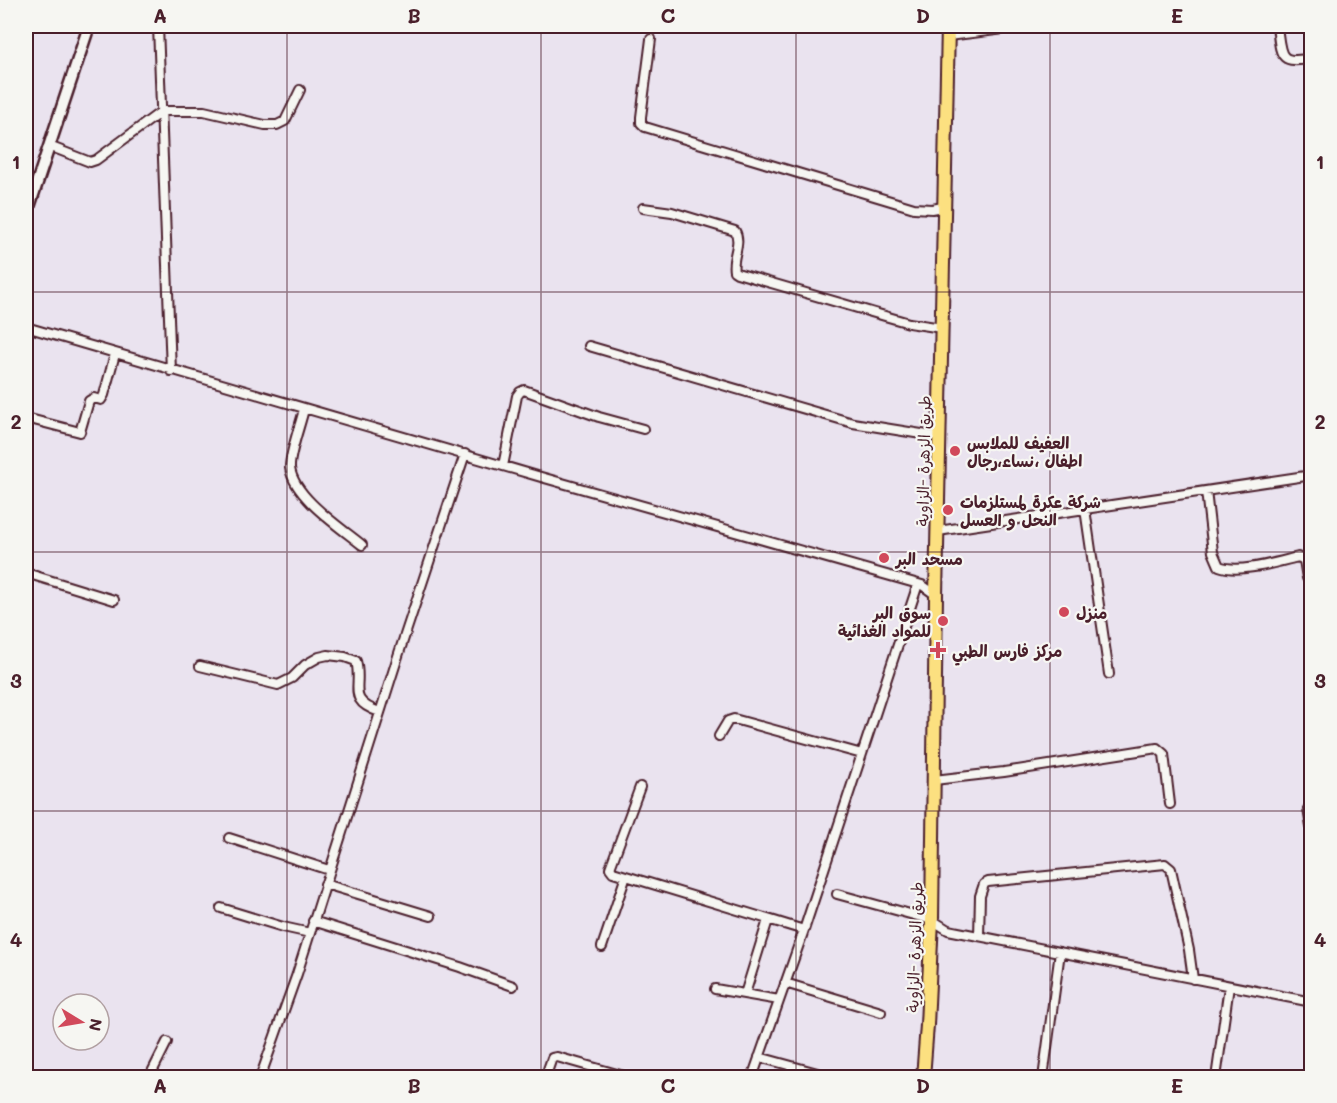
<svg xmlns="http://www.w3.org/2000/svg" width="1337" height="1103" font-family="Mali,'Playpen Sans Arabic',sans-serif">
  <rect width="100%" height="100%" fill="#eae3ef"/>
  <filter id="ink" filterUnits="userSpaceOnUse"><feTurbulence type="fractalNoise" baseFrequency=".0167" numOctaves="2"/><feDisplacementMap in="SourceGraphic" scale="12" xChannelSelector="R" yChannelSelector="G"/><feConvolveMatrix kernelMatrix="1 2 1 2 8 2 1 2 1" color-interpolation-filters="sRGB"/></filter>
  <g filter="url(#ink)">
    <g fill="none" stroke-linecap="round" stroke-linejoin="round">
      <g stroke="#4a1f2b" stroke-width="12">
        <path id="street" d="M158,26L171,371
          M1277,26C1281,55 1278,65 1312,58
          M948,36L1029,26
          M651,39L641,117V123L645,127L914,208L932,209L943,207
          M49,146L90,162L96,160L162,111H204L265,125H277L285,121L300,90
          M643,208L672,212L735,231C742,243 731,258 734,271L737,273L909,323L942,328
          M26,327L541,477L922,585L936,595
          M589,346L853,423L940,437
          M304,409C301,423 289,455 290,468C294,497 340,527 362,545
          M26,418L80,432L89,401L94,398L101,400L104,395L115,354
          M503,466L517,396L520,392L524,390L599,417L643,429
          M1206,491L1213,552L1219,566C1239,574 1277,562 1298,557L1304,560L1307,578
          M1085,509L1109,674
          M938,531L1312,475
          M26,573L114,600
          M200,666L278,685L292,678L305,665L319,657L328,655L345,657L356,661C363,686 345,701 380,712
          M719,736L728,721L734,719L862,754
          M934,780L1004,772L1157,748L1164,754L1170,804
          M1308,809L1312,833
          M229,838L329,870
          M626,876L613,872L610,868L640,787
          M325,884L431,916
          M837,894L932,920L948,930L1312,1002
          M221,908L283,927L310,933
          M313,921L460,967L513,986
          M979,936L980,896L984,884L988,882L1165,864L1171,869L1189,950L1193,979
          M602,947L626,876L804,930
          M785,983L881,1012
          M715,989L779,1000
          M745,994L768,920
          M759,1057L821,1074
          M149,1078L167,1042
          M260,1078L297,974L399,653L465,454
          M545,1078L552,1058L557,1057L631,1078
          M752,1078L804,930L918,584
          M1043,1078L1060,952
          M1216,1078L1229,986"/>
      </g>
      <g stroke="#4a1f2b" stroke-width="15">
        <path id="secondary" d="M26,216L89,26"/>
      </g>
      <g stroke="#4a1f2b" stroke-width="16">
        <path id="primary" d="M923,1078L927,1025L932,920L936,595L948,26"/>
      </g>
      <use href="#street" stroke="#f6f6f2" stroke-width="8"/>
      <use href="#secondary" stroke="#f6f6f2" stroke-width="10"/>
      <use href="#primary" stroke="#fce080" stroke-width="12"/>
    </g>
  </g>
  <path fill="none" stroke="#4a1f2b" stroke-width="1.5" stroke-opacity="0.55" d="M287,26V1078M541,26V1078M796,26V1078M1050,26V1078M26,292H1312M26,552H1312M26,811H1312"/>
  <g fill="#d1495b" stroke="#f6f6f2" stroke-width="2">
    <circle cx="955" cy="451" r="6"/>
    <circle cx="948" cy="510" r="6"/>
    <circle cx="884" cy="558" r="6"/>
    <circle cx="1064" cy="612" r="6"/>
    <circle cx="943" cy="621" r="6"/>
    <path d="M935 641h6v6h6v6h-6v6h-6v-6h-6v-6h6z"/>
  </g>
  <g text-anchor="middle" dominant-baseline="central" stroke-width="4.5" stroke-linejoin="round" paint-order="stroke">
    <g font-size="16" font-weight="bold" fill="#4a1f2b" stroke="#f6f6f2" text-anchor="start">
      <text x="967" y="442">العفيف للملابس<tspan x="967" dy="18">اطفال ،نساء،رجال</tspan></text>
      <text x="960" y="501">شركة عكرة لمستلزمات<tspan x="960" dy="18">النحل و العسل</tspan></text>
      <text x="896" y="558">مسحد البر</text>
      <text x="931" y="612" text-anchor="end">سوق البر<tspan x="931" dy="18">للمواد الغذائية</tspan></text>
      <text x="1076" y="612">منزل</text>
      <text x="952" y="650">مركز فارس الطبي</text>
    </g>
    <g font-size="16" fill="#4a1f2b" stroke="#f6f6f2">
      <text transform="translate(923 461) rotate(-89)">طريق الزهرة -الزاوية</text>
      <text transform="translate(914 947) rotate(-88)">طريق الزهرة -الزاوية</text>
    </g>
  </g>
  <rect width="1337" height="1103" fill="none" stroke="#f6f6f2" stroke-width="66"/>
  <g transform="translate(81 1022) rotate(101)"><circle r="28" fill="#f6f6f2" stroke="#b1a0a2" stroke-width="1.5"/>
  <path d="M0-4.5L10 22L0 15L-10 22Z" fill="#d1495b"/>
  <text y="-9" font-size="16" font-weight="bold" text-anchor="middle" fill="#4a1f2b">N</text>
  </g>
  <rect x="33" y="33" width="1271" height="1037" fill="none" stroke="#4a1f2b" stroke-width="2"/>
  <g font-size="20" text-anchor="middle" font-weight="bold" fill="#4a1f2b">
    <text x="160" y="23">A</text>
    <text x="414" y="23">B</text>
    <text x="668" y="23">C</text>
    <text x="923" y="23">D</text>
    <text x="1177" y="23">E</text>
    <text x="16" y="169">1</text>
    <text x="1320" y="169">1</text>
    <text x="16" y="429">2</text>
    <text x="1320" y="429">2</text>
    <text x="16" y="688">3</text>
    <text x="1320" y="688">3</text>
    <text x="16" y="947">4</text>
    <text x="1320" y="947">4</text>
    <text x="160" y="1093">A</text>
    <text x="414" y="1093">B</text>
    <text x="668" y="1093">C</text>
    <text x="923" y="1093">D</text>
    <text x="1177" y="1093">E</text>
  </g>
</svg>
